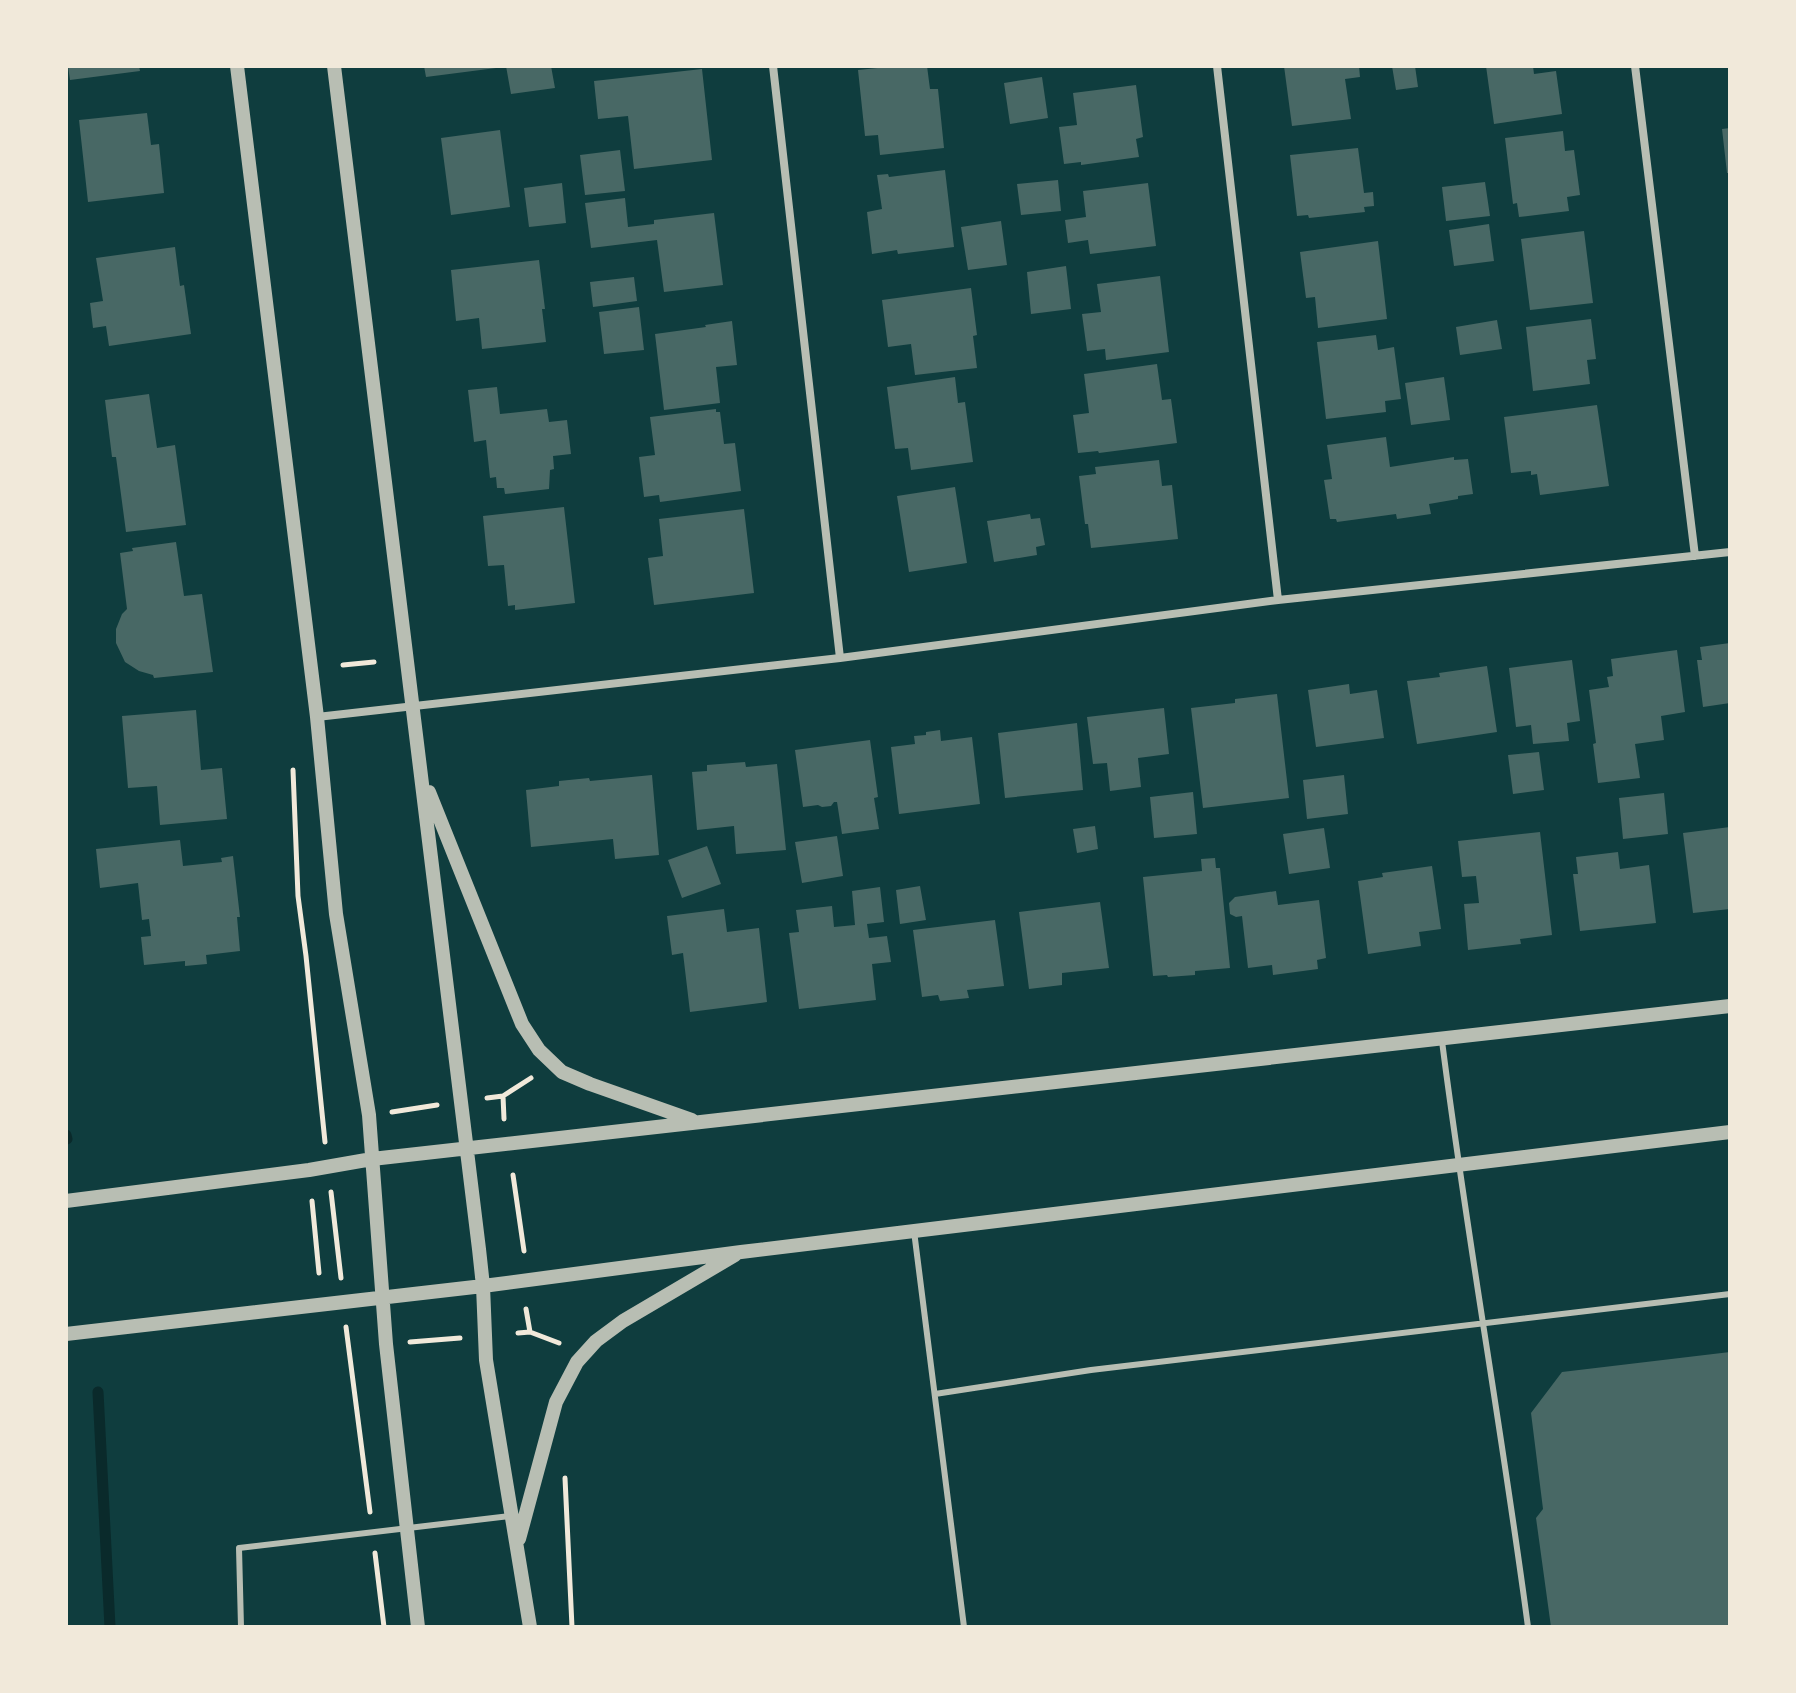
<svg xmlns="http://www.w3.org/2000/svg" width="1796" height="1693" font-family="'Exo 2',sans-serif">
  <rect width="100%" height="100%" fill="#0f3d3e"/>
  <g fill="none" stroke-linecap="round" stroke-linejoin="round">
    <path stroke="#0a2a2b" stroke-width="11" d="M66,1135L67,1139
      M98,1392L110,1627"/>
  </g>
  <path fill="#486865" d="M68,66H139L140,71L70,80Z
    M424,66H496V68L426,77Z
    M506,66H551L555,88L511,94Z
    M897,66H927L930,89H938L944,148L880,155L878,135L865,136L858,70Z
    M1284,66H1359L1360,77L1345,79L1351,119L1292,126Z
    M1392,66H1415L1418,87L1396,90Z
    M1486,66H1533L1534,74L1556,71L1562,114L1494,124Z
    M702,69L712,160L634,169L628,116L598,119L594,81Z
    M1042,77L1048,118L1010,124L1004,83Z
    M1136,85L1143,137L1136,139L1139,157L1081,165V162L1064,164L1059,127L1077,125L1073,93Z
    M147,113L151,145L159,144L164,193L88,202L79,120Z
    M1730,128V173H1727L1722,129Z
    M500,130L510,207L451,215L441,138Z
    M1563,131L1565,151L1574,150L1580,195L1567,197L1569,211L1519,217L1517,203L1513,204L1505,138Z
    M1358,148L1364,193L1373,192L1374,206L1364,207L1365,212L1309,218L1308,215L1297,216L1290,155Z
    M620,150L625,191L585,195L580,155Z
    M945,170L954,247L898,254L897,250L872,254L867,212L882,209L877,175L888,174L889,177Z
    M1058,180L1061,211L1021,215L1017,184Z
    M1485,182L1490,216L1446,221L1442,187Z
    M562,183L566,223L529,227L524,188Z
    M1148,183L1156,246L1090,254L1088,240L1068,243L1065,220L1086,217L1083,191Z
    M625,198L628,227L654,224V220L714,213L723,285L664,292L657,240L591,248L585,203Z
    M1001,221L1007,265L968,270L961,227Z
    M1489,224L1494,261L1454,266L1449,230Z
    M1584,231L1593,303L1530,310L1521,239Z
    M1378,241L1387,319L1318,328L1315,297L1306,298L1300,252Z
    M175,247L180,286L184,285L191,334L109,346L106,326L93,328L90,303L103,301L96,258Z
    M539,260L545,309H542L546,342L482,349L479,318L456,321L451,270Z
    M1066,266L1071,309L1031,314L1027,272Z
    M1160,276L1169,352L1106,360L1105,349L1087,351L1082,314L1101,312L1097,284Z
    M634,277L637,301L593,307L590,282Z
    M971,288L977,335L973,336L977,368L915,375L911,344L888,347L882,300Z
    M639,307L644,350L604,354L599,312Z
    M1591,319L1596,359L1587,360L1590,384L1533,391L1526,327Z
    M1497,320L1502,349L1460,355L1456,327Z
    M732,321L737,365L716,367L720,403L664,410L655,334L706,327L705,325Z
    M1376,335L1378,350L1394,347L1401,399L1385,401L1386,412L1326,419L1317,342Z
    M1157,364L1162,400L1171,399L1177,443L1099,453L1098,451L1078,453L1073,415L1089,413L1084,374Z
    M955,377L958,403L965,402L973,462L911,470L908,448L895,449L887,387Z
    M1444,377L1450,420L1411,425L1405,383Z
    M497,387L500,414L547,409L549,422L567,420L571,454L553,456L554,469L550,470L549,489L505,494L504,488H497L496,477L490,478L486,440L474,442L468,390Z
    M149,394L157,448L175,445L186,525L126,532L116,457H112L105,400Z
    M1597,405L1609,486L1540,495L1537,474L1531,475V471L1511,473L1504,417Z
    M716,409V412H720L724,444L735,443L741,491L660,502L659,495L644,497L639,457L655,455L650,417Z
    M1386,437L1390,467L1454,457V460L1468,459L1473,494L1458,496V499L1429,504L1431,514L1397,519L1396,514L1337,522L1336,519H1330L1324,480L1332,479L1327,445Z
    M1159,460L1162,486L1172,485L1178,539L1091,548L1088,524H1085L1079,476L1096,474L1095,467Z
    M955,487L967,563L909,572L897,496Z
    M564,507L575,603L515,610V605L508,606L504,565L488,566L483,516Z
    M744,509L754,593L654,605L648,558L663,556L659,519Z
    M1030,514L1031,519L1040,518L1045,545L1036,547L1037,555L994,562L987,521Z
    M176,542L184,596L202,594L213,672L154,678L153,675L139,671L125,662L116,643V629L122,614L127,609L120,553L133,551L132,548Z
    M1730,643V703L1703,707L1697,660H1702L1700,647Z
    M1677,650L1685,712L1661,716L1664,740L1635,744L1640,778L1598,783L1593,744L1596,743L1589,690L1609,687L1607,677L1613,676L1611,659Z
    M1572,660L1580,721L1567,723L1569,741L1533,744L1531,725L1516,727L1509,668Z
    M1487,666L1497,732L1417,744L1407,681L1440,677L1439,673Z
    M1349,684L1350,694L1377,690L1384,738L1316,747L1308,690Z
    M1277,694L1289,798L1203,808L1191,708L1235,703V699Z
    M1164,708L1169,754L1138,758L1141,787L1110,791L1107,763L1093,764L1087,717Z
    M196,710L201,770L222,768L227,819L160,825L157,786L128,788L122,716Z
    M1077,723L1083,790L1005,798L998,733Z
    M940,730L941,741L972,737L980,804L899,814L891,747L915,744L914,736L926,735V732Z
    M870,740L878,797L874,798L879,829L842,834L837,802H834L831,806L822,807L818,805L803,807L795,750Z
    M1539,752L1544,790L1513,794L1508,755Z
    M745,762L746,767L777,764L786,850L736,854L734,826L697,830L692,772L707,771V765Z
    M652,775L659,855L615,859L613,839L531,847L526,790L559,786V781L589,778L590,781Z
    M1344,775L1348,814L1307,819L1303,780Z
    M1193,792L1197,834L1154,838L1150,797Z
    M1664,793L1668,834L1623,839L1619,798Z
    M1095,826L1098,849L1077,853L1073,829Z
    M1730,827V909L1693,913L1683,833Z
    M1324,828L1330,868L1289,874L1283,834Z
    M1540,832L1552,935L1520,939L1521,944L1468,950L1464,904L1479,903L1476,876L1462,877L1458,841Z
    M837,836L843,876L802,883L795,842Z
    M180,840L183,866L222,862L221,858L233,856L240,917H237L240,951L206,955L207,964L185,966V961L144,965L141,937L151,936L149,919L142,920L138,883L100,888L96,849Z
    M707,846L721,884L682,898L668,860Z
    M1618,852L1620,869L1649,865L1656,923L1580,931L1573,874H1578L1576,857Z
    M1215,858L1216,868H1220L1230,968L1195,971V975L1168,977L1167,975L1153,976L1143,877L1202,871L1201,859Z
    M1432,866L1441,929L1419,932L1421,946L1368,954L1358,881L1383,877L1382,873Z
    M920,886L926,920L900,924L896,890Z
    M880,887L884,922L867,924L869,938L887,936L891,962L872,964L876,1000L799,1009L789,933L799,932L796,910L832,906L834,927L855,925L852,891Z
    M1276,891L1278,905L1319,900L1326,958L1317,960L1318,969L1273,975L1272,965L1248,968L1242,916L1236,917L1230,914L1229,903L1235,897Z
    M1100,902L1109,968L1062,973V985L1029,989L1019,912Z
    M724,909L727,932L759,928L767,1002L690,1012L683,953L672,955L667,916Z
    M995,920L1004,986L967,990L969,998L940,1001L938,995L922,997L913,930Z
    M1730,1352V1627H1551L1536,1518L1543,1509L1531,1413L1562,1372Z"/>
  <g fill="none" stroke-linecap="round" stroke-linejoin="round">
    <path stroke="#f1e9da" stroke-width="5" d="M343,665L374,662
      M293,770L298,896L306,956L325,1142
      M503,1096L504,1119
      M487,1098L503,1096L531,1078
      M392,1112L437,1105
      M513,1175L524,1251
      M331,1192L341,1278
      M312,1201L319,1273
      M526,1309L530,1332
      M346,1327L370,1512
      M518,1333L530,1332L559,1343
      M410,1342L460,1338
      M565,1478L572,1627
      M375,1553L384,1627"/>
    <path stroke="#b8beb3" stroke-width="6" d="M1442,1041C1467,1237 1502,1431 1528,1627
      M914,1231L964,1627
      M935,1394L1091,1370L1730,1294
      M241,1627L239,1548L510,1516"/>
    <path stroke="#b8beb3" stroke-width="8" d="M773,66L840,658
      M1217,66L1278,600
      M1635,66L1695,556
      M317,717L840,658L1278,600L1730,552"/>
    <path stroke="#b8beb3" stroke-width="14" d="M237,66L317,717L336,914L369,1115L386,1344L418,1627
      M334,66L479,1249L483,1286L486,1360L530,1627
      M429,792L522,1024L539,1050L562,1072L590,1084L692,1120
      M66,1201L309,1170L372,1159L1730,1006
      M66,1334L483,1286L741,1252L1730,1132
      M519,1539L556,1402L577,1362L596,1341L623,1321L735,1255"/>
  </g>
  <rect width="1796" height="1693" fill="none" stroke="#f1e9da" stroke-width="136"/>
</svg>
